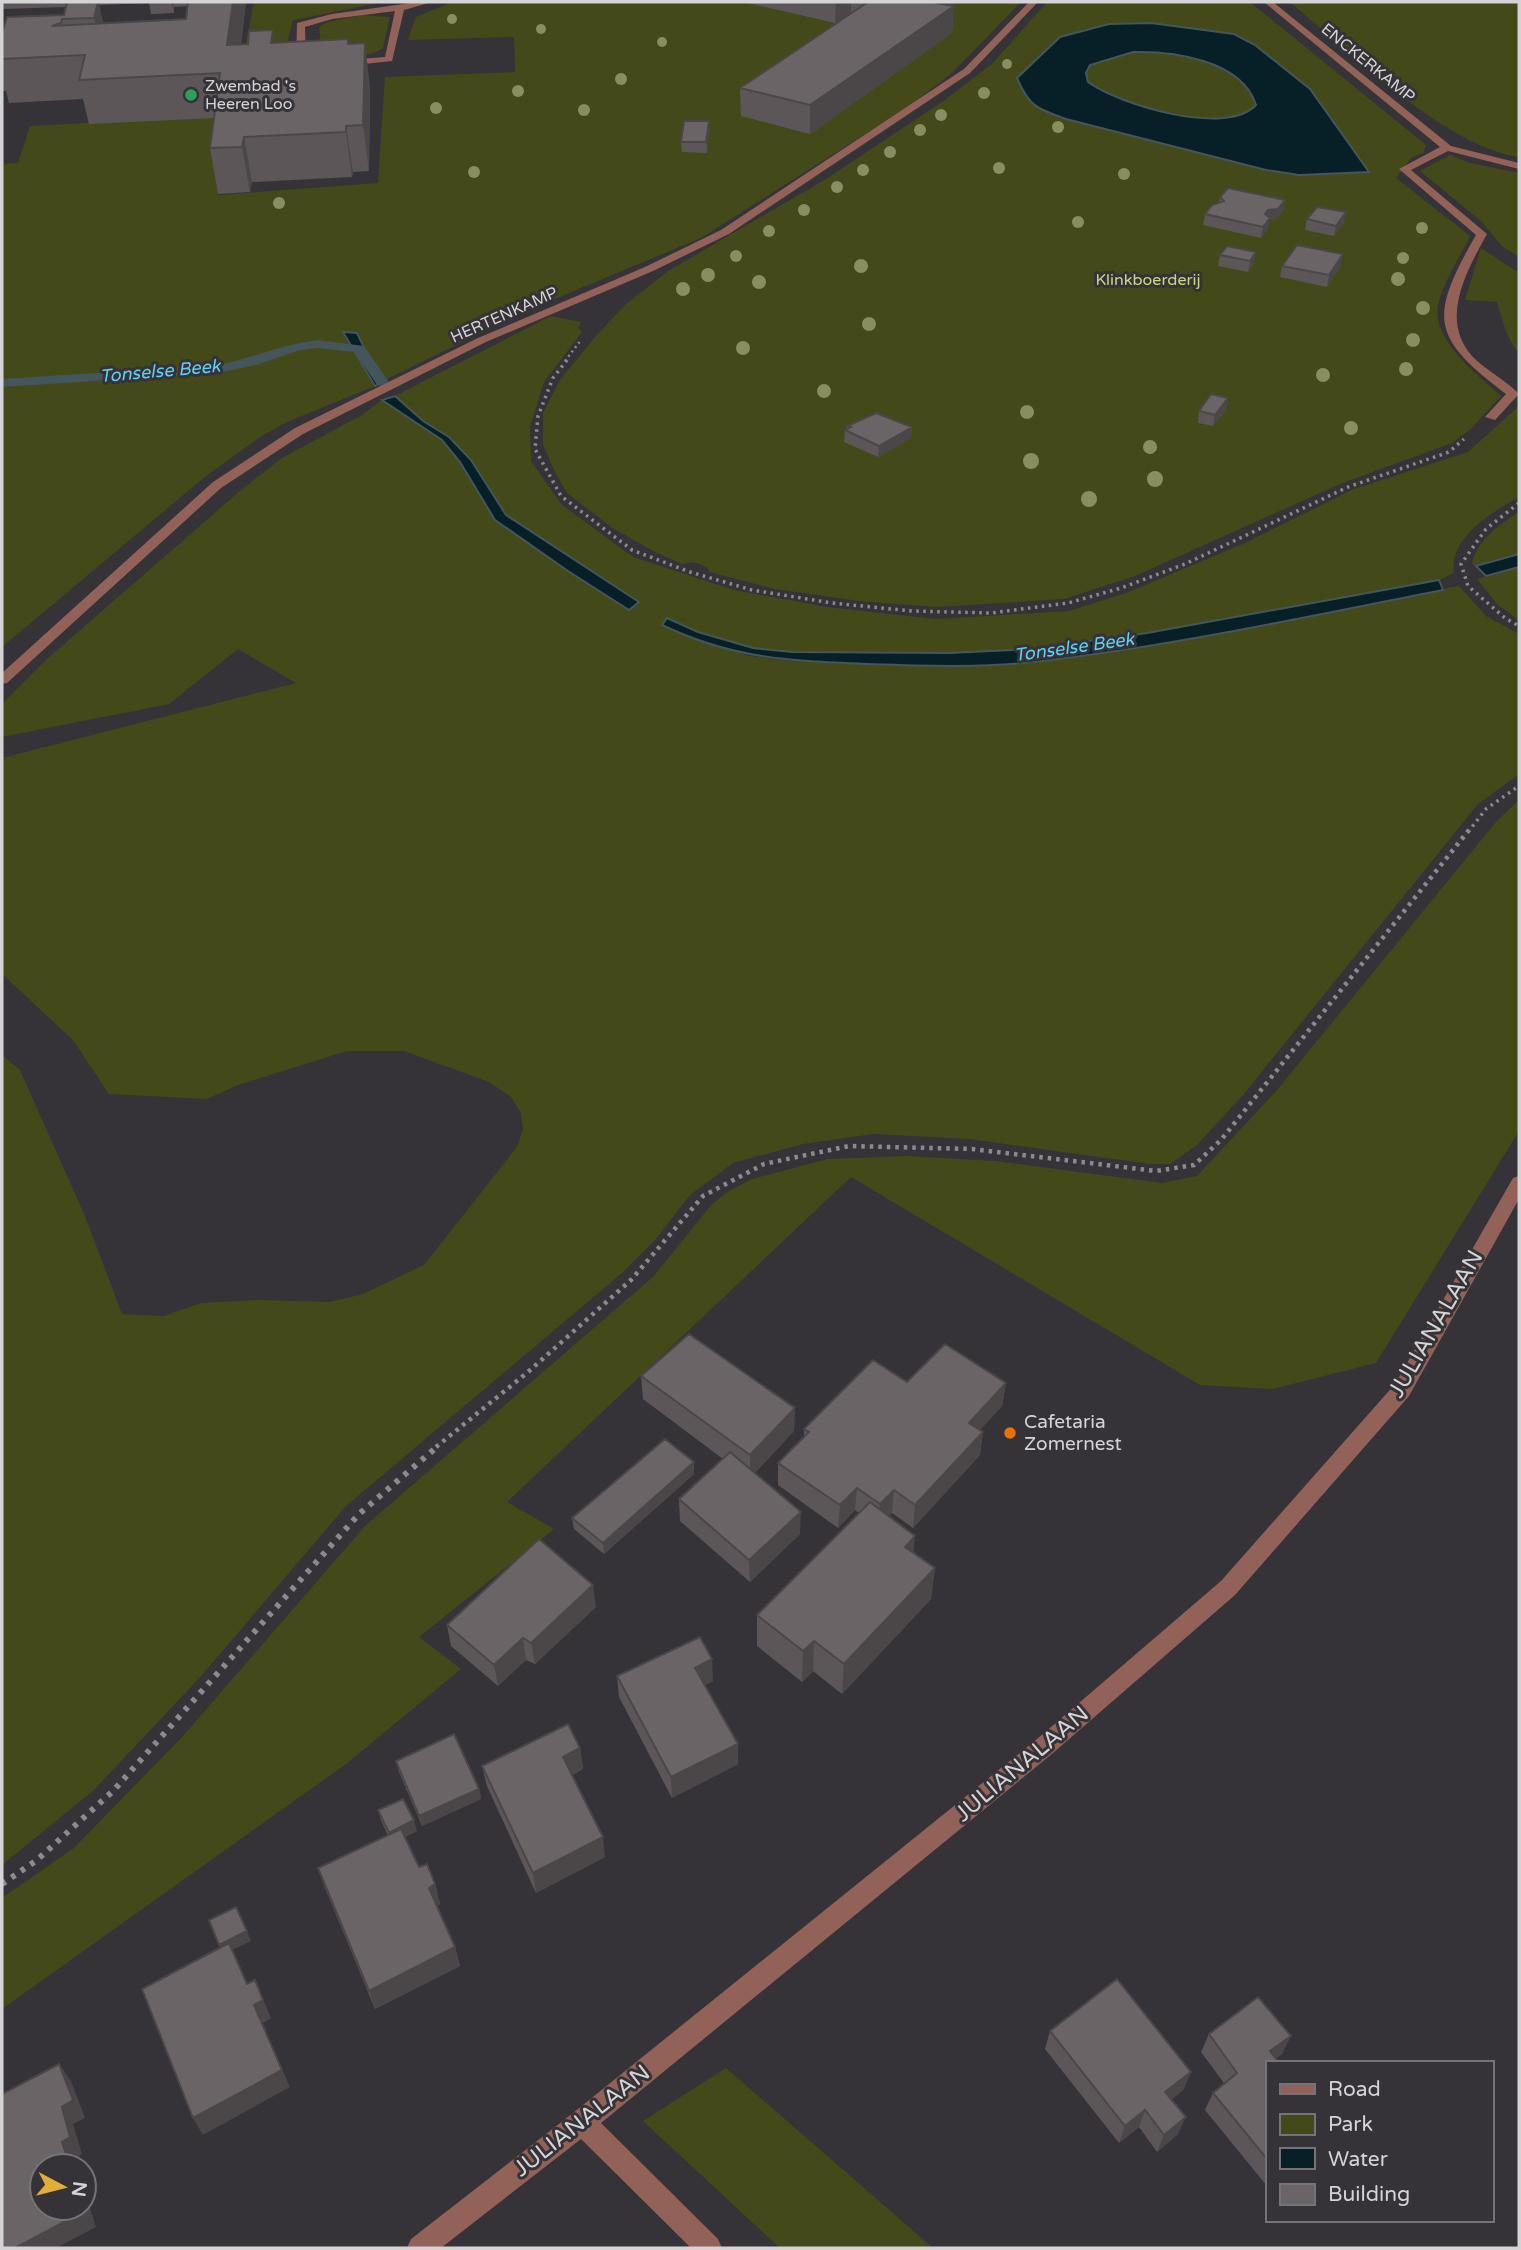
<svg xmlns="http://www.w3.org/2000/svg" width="1521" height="2250" font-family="'Varela Round',sans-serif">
  <rect width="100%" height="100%" fill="#353338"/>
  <path fill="#444919" d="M254,2H384L293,20L284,56L243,57Z
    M452,2H1021L953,72L911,105L701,238L521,313L385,380L372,364L363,343L344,332L375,386L287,422L260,437L206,476L2,647V164L18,163L30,126L227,115L218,195L378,183L385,77L515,72L514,37L408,40L416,17Z
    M1047,2H1250L1426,145L1423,153L1411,158L1396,178L1470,236C1460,257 1443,282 1438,305C1431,340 1479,376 1501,396L1471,429L1452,443L1340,484L1135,576L1064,599L936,607L859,601L775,589L709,572L708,568L694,562L682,564L657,553L614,529L567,493L554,470L543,444V413L560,380L596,336L625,305L668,271L826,179L942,102L992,64Z
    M1290,2H1519V157C1446,147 1346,49 1290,2Z
    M362,15L390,17L383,48C365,60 342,56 322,55L319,27L327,22Z
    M1450,155L1470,163L1519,173V257L1502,246L1481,221L1420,171Z
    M1481,248L1519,273V353C1507,339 1502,320 1497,302L1465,300Z
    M551,316L581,322L578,328L582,332L544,382L530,427L531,461L562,505L633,557L734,590L827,607L935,619L1069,611L1129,592L1245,543L1354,489L1468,452L1519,406V497C1494,511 1448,538 1454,573L1439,580L1147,633L1031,649L949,653L792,652L753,648L698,632L667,619L672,630L749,656L791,661L952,666L1041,661L1161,643L1459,586L1486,616L1519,634V774L1478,804L1243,1095L1197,1145L1170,1164H1150L970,1139L873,1134L803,1144L733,1163L690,1195L655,1240L622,1273L346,1506L202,1675L94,1790L2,1865V1055L20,1070L85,1216L122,1314L164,1316L201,1303L257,1300L330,1302L363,1294L424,1265L517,1147L523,1129L521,1113L511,1097L489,1082L404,1051H347L238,1085L207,1099L109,1094L73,1040L2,974V758L296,683L238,649L169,704L2,737V704L47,659L241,490L282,458L362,415L382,400L442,440L460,462L495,520L639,601L506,515L471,460L449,437L423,421L395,396Z
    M1519,512V554L1476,566L1472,564C1476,541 1500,524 1519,512Z
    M1519,567V620L1498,605L1477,579Z
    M1519,800V1131L1376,1363L1273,1389L1200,1385L851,1177L507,1502L554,1529L419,1637L461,1669L346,1764L2,2009V1898L74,1848L184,1735L365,1526L653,1277L712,1204L729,1191L752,1179L828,1159L907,1156L995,1161L1162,1183L1197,1176L1277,1090L1496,822Z
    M726,2068L933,2248H780L643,2121Z"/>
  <path fill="#072028" stroke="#44565c" stroke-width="2" fill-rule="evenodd" d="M1151,23L1234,34L1255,45L1310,89L1369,172L1299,175L1266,170L1066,119C1038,109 1029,107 1017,78L1060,37L1109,24ZM1133,52C1173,51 1242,60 1256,105C1226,137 1120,105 1088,82L1086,73L1090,65Z
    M343,332L357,333L372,364L385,380L375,386Z
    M395,396L423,421L449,437L471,460L506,515L639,602L629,610L568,571L495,520L460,462L442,440L382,400Z
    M1519,554V567L1486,576L1476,566Z
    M1439,580L1443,590C1310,616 1177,645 1042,661C984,668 926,666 868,664C791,661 733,659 662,625L667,618L698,632L753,648L792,652L949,653L1031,649L1147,633Z"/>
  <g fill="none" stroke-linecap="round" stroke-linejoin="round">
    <path fill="#44565c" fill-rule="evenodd" d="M318,340L364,346L389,382L382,386L377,385L355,352L318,348L300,350L259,364L218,373L2,387V379L218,365C252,358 284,344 318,340Z"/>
    <path stroke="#8c8a8e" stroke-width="2.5" stroke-dasharray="2 3.5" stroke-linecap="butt" d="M565,361L581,340"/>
    <path stroke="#8c8a8e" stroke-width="3.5" stroke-dasharray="2.5 4.5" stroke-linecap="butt" d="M567,360L553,378L538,416L535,449L561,496L632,550L690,572L752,590L832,603L912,611L991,613L1068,603L1121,588L1185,564L1348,487L1449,452L1464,439
      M1519,503L1486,529L1461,564L1468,586L1505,618L1519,626
      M1468,832L1486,809L1519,786"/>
    <path stroke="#8c8a8e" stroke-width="4.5" stroke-dasharray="3.5 5" stroke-linecap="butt" d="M436,1447L528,1372L631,1280L703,1196L764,1164L849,1146L972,1149L1156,1171L1194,1165L1221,1140L1469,830"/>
    <path stroke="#8c8a8e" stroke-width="6" stroke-dasharray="4.5 7" stroke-linecap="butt" d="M2,1884L37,1860L114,1790L359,1514L438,1446"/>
    <path fill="#926158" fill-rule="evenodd" d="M418,2H432L404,10L392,61L345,66L340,63L345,60L385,57L395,11L332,19L305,27L306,65L301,68L296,65L297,23L332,14Z
      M1029,2H1038L970,73L729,234L653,271L486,342L303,434L221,488L7,683L2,684V673L213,482L295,428L478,338L645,267L721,230L964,69Z
      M1264,2H1273L1451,146L1519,163V169L1448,151L1411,170L1487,234C1466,272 1437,323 1476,360C1489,372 1507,381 1519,394L1495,420L1485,417L1506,394C1430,337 1429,317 1476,235L1399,169L1440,147Z
      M1519,1176V1199L1409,1396L1235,1595L1053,1753L601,2123L718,2239L722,2248H691L581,2139L441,2248H407L411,2239L573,2113L1037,1739L1221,1581L1395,1384L1513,1178Z"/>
  </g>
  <g fill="#898e5e">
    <circle cx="452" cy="19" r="5"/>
    <circle cx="541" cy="29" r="5"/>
    <circle cx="662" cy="42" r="5"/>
    <circle cx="1007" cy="64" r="5"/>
    <circle cx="621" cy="79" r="6"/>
    <circle cx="518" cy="91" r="6"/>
    <circle cx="984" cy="93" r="6"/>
    <circle cx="436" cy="108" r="6"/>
    <circle cx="584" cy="110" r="6"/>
    <circle cx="941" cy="115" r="6"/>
    <circle cx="1058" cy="127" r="6"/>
    <circle cx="920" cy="130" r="6"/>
    <circle cx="890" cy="152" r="6"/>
    <circle cx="999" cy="168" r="6"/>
    <circle cx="863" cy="170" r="6"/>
    <circle cx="474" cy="172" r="6"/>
    <circle cx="1124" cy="174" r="6"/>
    <circle cx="837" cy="187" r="6"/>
    <circle cx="279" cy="203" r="6"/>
    <circle cx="804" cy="210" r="6"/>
    <circle cx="1078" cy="222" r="6"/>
    <circle cx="1422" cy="228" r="6"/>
    <circle cx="769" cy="231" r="6"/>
    <circle cx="736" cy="256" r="6"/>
    <circle cx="1403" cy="258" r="6"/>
    <circle cx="861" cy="266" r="7"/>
    <circle cx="708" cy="275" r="7"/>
    <circle cx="1398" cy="279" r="7"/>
    <circle cx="759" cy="282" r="7"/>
    <circle cx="683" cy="289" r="7"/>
    <circle cx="1423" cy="308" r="7"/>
    <circle cx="869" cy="324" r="7"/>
    <circle cx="1413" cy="340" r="7"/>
    <circle cx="743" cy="348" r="7"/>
    <circle cx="1406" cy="369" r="7"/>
    <circle cx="1323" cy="375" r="7"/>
    <circle cx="824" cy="391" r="7"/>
    <circle cx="1027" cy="412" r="7"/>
    <circle cx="1351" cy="428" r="7"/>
    <circle cx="1150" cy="447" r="7"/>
    <circle cx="1031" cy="461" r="8"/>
    <circle cx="1155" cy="479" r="8"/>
    <circle cx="1089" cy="499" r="8"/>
  </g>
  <path fill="#5c5659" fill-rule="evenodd" d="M2,2H246L241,44L275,43L349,44L370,87L369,171L353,172L352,177L252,182L250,192L218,194L210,148L214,118L89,124L83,99L9,103L6,91H3L2,86V33L64,15L66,7L2,9ZM149,3L151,14L174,13V7L188,6L186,19L103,23L99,5Z
    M743,2H954L952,33L810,134L741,116L740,88L852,13L835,23Z
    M709,121V132L707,153L682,152L681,142Z
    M1220,197L1285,200L1283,211L1276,219L1269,220L1268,229L1261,238L1203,225L1205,214L1219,203Z
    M1307,219L1344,223L1334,236L1305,230Z
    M1227,246L1254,263L1248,272L1218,266L1220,255Z
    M1341,265L1327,287L1280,277L1282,266Z
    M1228,398L1226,410L1213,426L1198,423L1199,411Z
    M847,426L912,427L911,438L878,457L844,442L845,430L847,429Z
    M641,1376L795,1408L794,1431L755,1473L800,1534L750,1582L680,1521L679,1499L723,1459L643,1399Z
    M907,1382L1006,1383L1002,1406L980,1430L983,1432L980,1455L913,1528L892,1513L889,1516L914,1552L935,1568L931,1599L842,1694L813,1671L802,1682L757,1646V1615L859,1513L855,1510L838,1528L778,1485V1463L804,1437V1429Z
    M694,1462V1474L604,1554L574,1529L572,1518Z
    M596,1607L535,1664L526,1660L498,1686L451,1646L447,1625Z
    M617,1676L713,1681L705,1685L738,1744V1764L672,1798L619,1697Z
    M580,1748L583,1769L572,1775L605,1857L536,1893L487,1786L482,1766Z
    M396,1761L479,1789L481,1799L422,1826L399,1772Z
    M378,1810L417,1831L405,1837L419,1867L435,1884L440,1904L437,1906L455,1947L460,1966L375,2009L325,1888L318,1868L388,1836L381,1820Z
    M1050,2031L1184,2089L1171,2100L1178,2134L1157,2152L1139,2127L1119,2143L1045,2049Z
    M1209,2034L1282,2054L1267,2063V2186L1205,2110L1213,2093L1224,2083L1201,2052Z"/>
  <path fill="#4b4648" d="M98,2L107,43L103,61L94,18Z
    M171,2H173L174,13Z
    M233,2H246L235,88L227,45Z
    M836,2H851V13L835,23Z
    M938,2H954L952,33L810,134V105Z
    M365,43L370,87L369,171L363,125Z
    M709,121V132L707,153L706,142Z
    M346,126L353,172L352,177L346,132Z
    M244,137L252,182L250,192L242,147Z
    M1285,200L1283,211L1276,219L1269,220L1268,229L1261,238L1265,214L1268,210Z
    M1346,212L1344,223L1334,236L1336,226Z
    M1256,252L1254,263L1248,272L1250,261Z
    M1343,254L1341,265L1327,287L1329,275Z
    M1228,398L1226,410L1213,426L1215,415Z
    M912,427L911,438L878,457L879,446Z
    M1006,1383L1002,1406L966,1445L969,1423Z
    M795,1408L794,1431L750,1478V1455Z
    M983,1432L980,1455L913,1528L915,1505Z
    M694,1462V1474L604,1554L603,1543Z
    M857,1488L855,1510L838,1528L840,1505Z
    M894,1490L892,1513L878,1527L880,1504Z
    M801,1512L800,1534L750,1582L749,1560Z
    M915,1536L912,1567L905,1547Z
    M935,1568L931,1599L842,1694L844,1664Z
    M593,1585L596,1607L535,1664L531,1643Z
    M523,1638L526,1660L498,1686L494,1665Z
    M814,1641L813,1671L802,1682L803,1651Z
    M712,1659L713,1681L696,1689L695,1668Z
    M738,1744V1764L672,1798L671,1777Z
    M580,1748L583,1769L566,1777L563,1757Z
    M479,1789L481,1799L422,1826L419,1816Z
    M414,1820L417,1831L392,1844L389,1833Z
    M603,1837L605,1857L536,1893L533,1873Z
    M435,1884L440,1904L434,1907L429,1888Z
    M247,1931L251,1941L224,1954L219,1945Z
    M455,1947L460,1966L375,2009L369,1991Z
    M255,1980L271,2018L262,2024L290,2087L203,2135L193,2118L254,2005Z
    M1291,2036L1282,2054L1270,2063V2051Z
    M59,2064L71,2081L85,2118L73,2124L82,2154L74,2159L77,2166H70L62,2142Z
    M1191,2072L1184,2089L1159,2110L1165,2092Z
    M1145,2110L1139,2127L1119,2143L1125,2126Z
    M1186,2117L1178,2134L1157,2152L1164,2135Z
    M84,2189L96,2227L56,2248H15L84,2208Z"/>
  <path fill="#6b6467" stroke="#4b4648" stroke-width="2" d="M67,2H98L94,18L62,19L61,23L52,26L186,19L188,2H233L227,45L248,44L249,31L273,30L271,43L348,39V44L365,43L363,125L346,126V132L244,137L242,147L210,148L220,73L79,80L85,55L2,59V33L7,17L64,15Z
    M868,2H938L937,3L954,6L810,105L740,88Z
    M684,121H709L706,142H681Z
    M1228,188L1285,200L1278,209L1268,210L1265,214L1270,218L1263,227L1205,214L1212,205L1224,201L1220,197Z
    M1317,207L1346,212L1336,226L1307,219Z
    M1297,245L1343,254L1329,275L1282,266Z
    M1227,246L1256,252L1250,261L1220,255Z
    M1211,394L1228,398L1215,415L1199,411Z
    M876,413L912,427L879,446L845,430L851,427L847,426Z
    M689,1334L795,1408L750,1455L641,1376Z
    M945,1344L1006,1383L969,1423L983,1432L915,1505L894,1490L880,1504L857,1488L840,1505L778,1463L809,1432L804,1429L873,1360L907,1382Z
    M665,1439L694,1462L603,1543L572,1518Z
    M730,1452L801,1512L749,1560L679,1499Z
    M870,1502L915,1536L905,1547L935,1568L844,1664L814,1641L803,1651L757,1615Z
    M539,1539L593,1585L531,1643L523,1638L494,1665L447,1625Z
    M700,1637L712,1659L695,1668L738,1744L671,1777L617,1676Z
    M568,1724L580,1748L563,1757L603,1837L533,1873L482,1766Z
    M454,1734L479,1789L419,1816L396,1761Z
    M403,1799L414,1820L389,1833L378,1810Z
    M401,1829L419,1867L427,1864L435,1884L429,1888L455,1947L369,1991L318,1868Z
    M236,1907L247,1931L219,1945L209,1920Z
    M229,1943L247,1984L255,1980L263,2000L254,2005L282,2070L193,2118L142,1989Z
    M1117,1979L1191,2072L1165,2092L1186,2117L1164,2135L1145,2110L1125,2126L1050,2031Z
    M1258,1997L1291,2036L1270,2051L1279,2063H1267V2159L1213,2093L1237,2073L1209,2034Z
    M59,2064L73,2100L62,2107L70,2137L62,2142L70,2166H42V2208H84L85,2211L15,2248H2V2094Z"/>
  <circle fill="#2e9e5b" stroke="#353338" stroke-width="2.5" cx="191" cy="95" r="7"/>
  <circle fill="#e8710a" stroke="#353338" stroke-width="2.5" cx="1010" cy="1433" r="7"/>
  <g text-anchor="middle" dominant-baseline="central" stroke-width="6" stroke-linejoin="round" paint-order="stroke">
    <g font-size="16" fill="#d4d3d6" stroke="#353338">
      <text transform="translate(1368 63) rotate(39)">ENCKERKAMP</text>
      <text transform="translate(504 315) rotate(-24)">HERTENKAMP</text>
    </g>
    <g font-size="16" fill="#d4d3d6" stroke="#353338" text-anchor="start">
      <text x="205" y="86">Zwembad 's<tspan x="205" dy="18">Heeren Loo</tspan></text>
    </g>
    <g font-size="16" fill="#cdd87e" stroke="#353338">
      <text x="1148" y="280">Klinkboerderij</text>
    </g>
    <g font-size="18" font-style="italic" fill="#5dd1f4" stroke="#353338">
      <text transform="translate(160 371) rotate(-5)">Tonselse Beek</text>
      <text transform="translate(1074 647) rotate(-8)">Tonselse Beek</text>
    </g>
    <g font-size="19" fill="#d4d3d6" stroke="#353338" text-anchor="start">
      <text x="1024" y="1422">Cafetaria<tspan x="1024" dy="22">Zomernest</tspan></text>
    </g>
    <g font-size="23" fill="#d4d3d6" stroke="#353338">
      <text transform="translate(1436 1324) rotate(-60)">JULIANALAAN</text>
      <text transform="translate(1022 1764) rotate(-40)">JULIANALAAN</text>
      <text transform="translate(582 2121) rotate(-38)">JULIANALAAN</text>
    </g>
  </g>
  <rect width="1521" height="2250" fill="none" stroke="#d4d3d6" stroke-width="7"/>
  <rect x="1266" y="2061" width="228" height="161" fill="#353338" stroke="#757377" stroke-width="2"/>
  <rect x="1280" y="2084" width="35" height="10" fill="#926158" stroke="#757377" stroke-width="2"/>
  <text x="1328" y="2096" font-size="21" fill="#d4d3d6">Road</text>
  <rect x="1280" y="2114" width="35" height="21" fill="#444919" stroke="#757377" stroke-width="2"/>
  <text x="1328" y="2131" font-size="21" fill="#d4d3d6">Park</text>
  <rect x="1280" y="2148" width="35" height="21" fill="#072028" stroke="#757377" stroke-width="2"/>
  <text x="1328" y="2166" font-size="21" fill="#d4d3d6">Water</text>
  <rect x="1280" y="2184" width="35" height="21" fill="#6b6467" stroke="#757377" stroke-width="2"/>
  <text x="1328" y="2201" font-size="21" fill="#d4d3d6">Building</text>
  <g transform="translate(63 2187) rotate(97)"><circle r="33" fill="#353338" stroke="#757377" stroke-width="2"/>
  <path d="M0-5L12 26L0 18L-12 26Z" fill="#e3ae35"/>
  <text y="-10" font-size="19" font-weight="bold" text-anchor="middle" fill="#d4d3d6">N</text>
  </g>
</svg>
